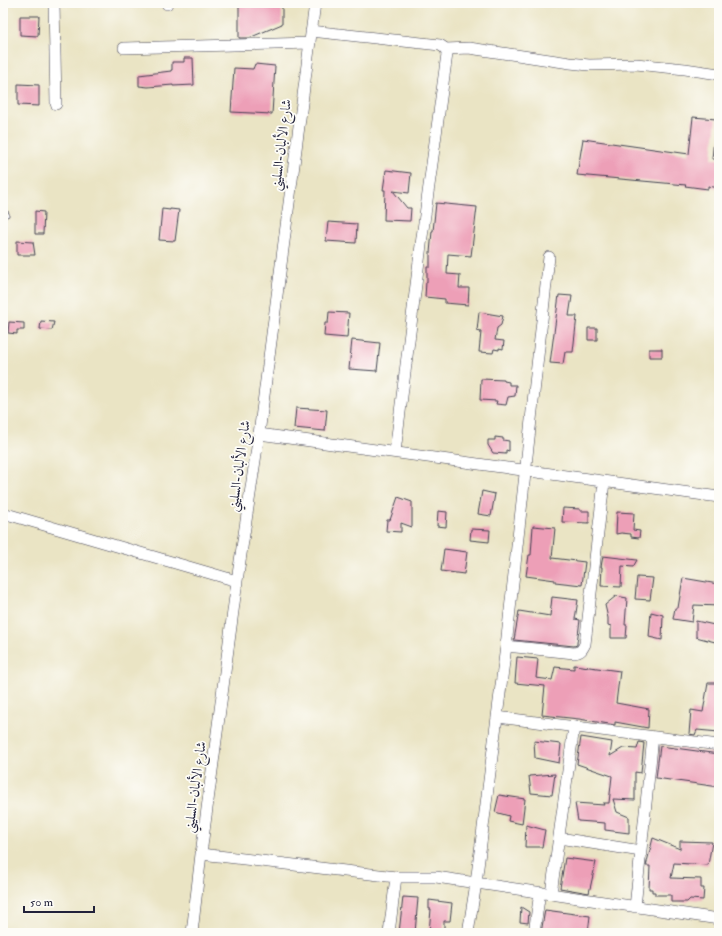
<svg xmlns="http://www.w3.org/2000/svg" width="722" height="936" font-family="'IM FELL Double Pica',Amiri,serif">
  <rect width="100%" height="100%" fill="#fdfcf7"/>
  <filter id="ink" filterUnits="userSpaceOnUse"><feTurbulence type="fractalNoise" baseFrequency=".025" numOctaves="2"/><feDisplacementMap in="SourceGraphic" scale="8" xChannelSelector="R" yChannelSelector="G"/><feConvolveMatrix kernelMatrix="1 2 1 2 8 2 1 2 1" color-interpolation-filters="sRGB"/></filter>
  <filter id="wash" filterUnits="userSpaceOnUse"><feTurbulence type="fractalNoise" baseFrequency=".012" numOctaves="4" result="noise"/><feDisplacementMap in="SourceGraphic" scale="16" xChannelSelector="R" yChannelSelector="G"/><feGaussianBlur stdDeviation="0.9" result="paint"/><feColorMatrix in="noise" values="0 0 0 0 0 0 0 0 0 0 0 0 0 0 0 0 0 1.4 0 .05"/><feComposite in="paint" operator="in"/></filter>
  <g filter="url(#wash)">
    <rect width="100%" height="100%" fill="#eae4c4"/>
    <g id="blocks">
      <path fill="#ed9fb7" d="M239,3H282V24L249,38H239Z
        M20,16H39L38,36L20,35Z
        M184,58H193L194,85L173,86V85L148,87L139,86V75L171,71V70H172V62H184Z
        M255,64L275,66L272,114L231,112L234,68L253,69Z
        M18,84L39,85V106L18,105Z
        M693,117L716,119L712,159H719V188L708,186V189L685,186L686,185L577,175L583,139L689,154Z
        M386,170L411,173L409,193L393,191L407,208H411L410,221L384,220L385,190H383Z
        M436,203L477,207L471,256L448,254L447,274L460,275L459,288H469L468,305L445,303V299L425,297L426,282H427V267H430V253L432,231H433Z
        M162,209L170,210V209L179,210L175,241L159,240Z
        M35,211L44,212L43,234H35Z
        M328,222L357,224L356,243L326,241Z
        M17,241L33,242L35,255H17Z
        M559,295L572,296L569,316H577L573,352H565L563,364L550,363Z
        M329,312L349,313L347,338L324,336L325,323H328Z
        M479,312L503,316L501,325L497,328L495,340L504,341L503,349L499,348V350L494,349L493,353L479,352L481,332L477,331Z
        M41,321L54,322L52,330L40,329Z
        M9,322L24,323V330H17V334L8,333Z
        M588,328H597V340H588Z
        M352,340L380,343L377,371L349,369Z
        M649,349H662V357H649Z
        M481,379L504,380V381L509,382V385H516L515,396L508,397L506,405L496,404L497,401L480,400Z
        M296,408L327,410L325,431L294,428Z
        M495,437L503,438V440L509,441V451L506,450V454L493,453L488,445V440H495Z
        M482,491L495,494L491,516L478,514Z
        M398,497L412,502V527L401,523V532L386,531L387,520H390Z
        M563,508L580,509V511H589V523L562,522Z
        M438,511L447,512L446,527L437,526Z
        M617,512L634,513L633,530L640,531L639,538L631,537V534L621,533L616,534Z
        M533,526L555,528L552,558L585,562L582,585L555,582V580L526,576L529,555H531Z
        M471,529L490,530L489,542L470,540Z
        M444,549L467,552L464,574L441,571Z
        M603,556L637,560L633,567L622,566L621,587L601,586L602,567H601Z
        M637,577L653,578L650,600L635,599Z
        M683,578L718,584L719,606L694,605L692,622L673,619L675,608H678Z
        M616,596L627,598L625,625H627L626,638H611V626L608,625V618L605,605Z
        M552,597L578,600L575,619L580,620L577,643V645L574,646L514,640L519,611L550,616Z
        M651,612L663,615L662,640L649,637Z
        M696,621L719,626V643L696,637Z
        M517,657L538,659L536,678L552,680L555,667L574,669V665L620,671L616,703L649,709L648,728L615,722V725L579,719L542,715L545,686L515,683Z
        M708,683H719V732L697,730L695,735L689,734L691,710L703,712Z
        M581,737L612,742L610,756L623,748L637,749L639,742L644,743L641,773L635,772V800L613,799L617,812L629,817V833L605,830V823L578,821L575,803L604,805L603,803H609L612,776L577,764Z
        M534,741L561,744L559,763L535,758Z
        M660,746L719,754V787L656,778Z
        M555,774L552,795L531,793L529,776Z
        M499,795L525,799L522,824L508,821L509,816L495,812Z
        M526,825L545,830L542,847H525Z
        M653,838L680,849V841L712,842L708,865L674,863L671,878L701,879V888H704L703,900L690,899L687,902H671V895H655V892H652V889H649L650,866H646Z
        M565,858L596,862L589,893L560,888Z
        M403,897L418,898L415,933H399Z
        M429,900L452,903L450,921H444V933H429L431,909H429Z
        M521,907L529,912L528,923L520,922Z
        M545,910L590,916L588,933H541Z"/>
    </g>
  </g>
  <g filter="url(#ink)">
    <use href="#blocks" fill-opacity="0" stroke="#403f50" stroke-width="1"/>
    <g fill="none" stroke-linecap="round" stroke-linejoin="round">
      <g stroke="#403f50" stroke-width="7">
        <path id="service" d="M3,215L6,214"/>
      </g>
      <g stroke="#403f50" stroke-width="12">
        <path id="minor" d="M54,3L56,104
          M167,3V4
          M311,31L440,45L446,49L447,54L422,237L395,452
          M124,48L310,43
          M446,49L469,48L570,63L589,65L636,64L685,69L719,74
          M259,434L719,497
          M3,513L237,581
          M506,646L574,653C581,652 582,650 585,644L604,482
          M497,717L719,745
          M559,838L641,851
          M201,854L396,877H436L719,919
          M551,894L574,727
          M635,907L653,737
          M192,933L201,854L237,581L259,434L315,3
          M389,933L396,877
          M468,933L476,883L506,646L549,257
          M534,933L540,892"/>
      </g>
      <use href="#service" stroke="#fff" stroke-width="5.5"/>
      <use href="#minor" stroke="#fff" stroke-width="11"/>
    </g>
  </g>
  <g text-anchor="middle" dominant-baseline="central" stroke-width="3.5" stroke-linejoin="round" paint-order="stroke">
    <g font-size="14" fill="#22223b" stroke="#fdfcf7">
      <text transform="translate(281 145) rotate(-83)">شارع الألبان-السليني</text>
      <text transform="translate(239 466) rotate(-82)">شارع الألبان-السليني</text>
      <text transform="translate(195 787) rotate(-82)">شارع الألبان-السليني</text>
    </g>
  </g>
  <rect width="722" height="936" fill="none" stroke="#fdfcf7" stroke-width="16"/>
  <path d="M24 906v6h70v-6" fill="none" stroke="#22223b" stroke-width="2"/>
  <text x="30" y="906" font-size="12" fill="#22223b" stroke="#fdfcf7" stroke-width="3" paint-order="stroke">50 m</text>
</svg>
